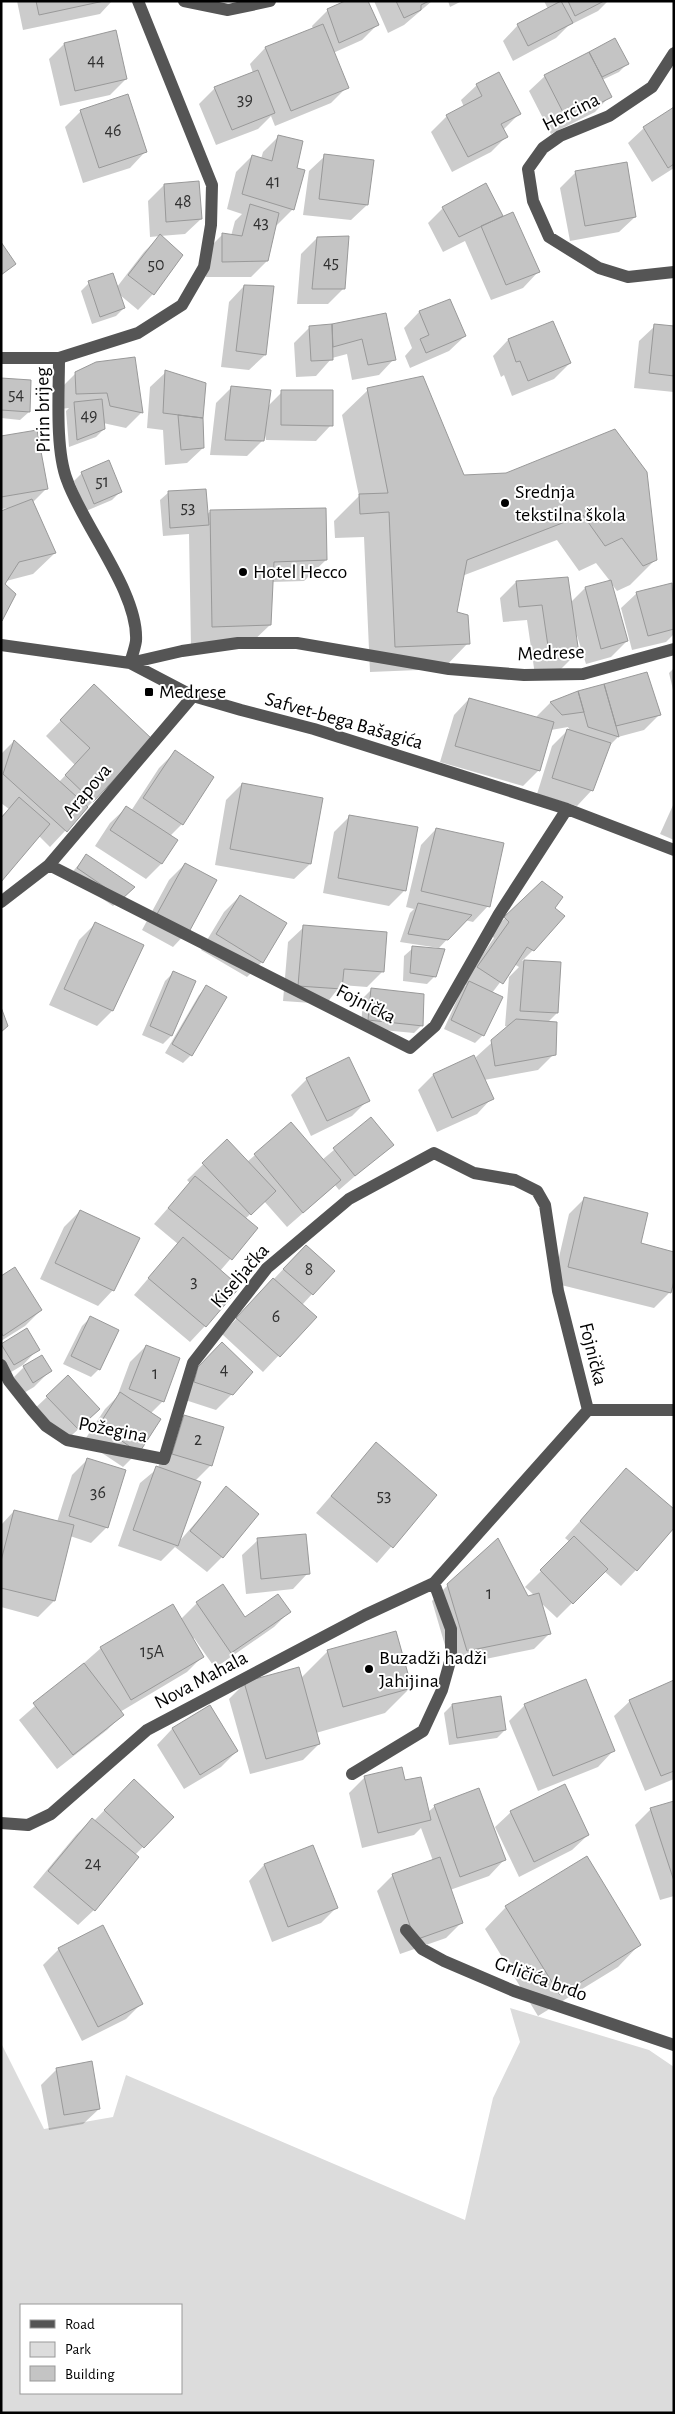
<svg xmlns="http://www.w3.org/2000/svg" width="675" height="2414" font-family="'Alegreya Sans',sans-serif">
  <rect width="100%" height="100%" fill="#fff"/>
  <path fill="#dcdcdc" fill-rule="evenodd" d="M510,2008L649,2050L674,2067V2413H1V2043L44,2129L113,2117L126,2075L465,2220L493,2098L520,2042ZM21,2305H181V2393H21Z"/>
  <path fill="#0003" d="M17,1H112L100,14L23,30Z
    M374,1H432L404,25L388,33Z
    M448,1H462L450,7Z
    M544,1H608L598,11L568,26L556,38L513,61L503,41L518,25L548,9Z
    M328,10L377,25L362,40L333,53L347,87L331,103L275,126L271,116L258,129L216,145L199,104L215,88L253,73L250,64L265,48L313,29L312,26Z
    M615,40L627,64L619,72L602,80L610,96L595,112L551,134L529,91L545,76Z
    M64,44L126,79L110,95L60,106L49,59Z
    M477,85L519,114L503,130L507,136L491,152L452,172L431,132L447,116L464,107L461,100Z
    M674,109V168L652,182L628,143L644,128Z
    M81,111L145,152L130,168L83,183L65,127Z
    M279,136L295,169L293,209L277,225L275,224L267,261L251,277H206L207,250L223,234L231,236L235,221L242,214L227,209L236,172L252,156L261,159L263,152Z
    M325,156L367,205L351,220L303,215L309,171Z
    M576,172L635,217L619,232L570,241L560,188Z
    M164,185L201,219L185,234L160,236L153,294L138,310L120,295L124,308L116,316L92,324L81,291L89,283L117,287L144,252L160,236L150,237L148,201Z
    M485,185L502,218L538,272L523,288L491,300L465,241L443,252L428,223L443,208Z
    M317,238L344,288L328,304H297L301,254Z
    M244,286L265,355L249,370L221,367L229,302Z
    M449,301L465,336L449,351L410,368L405,356L412,348L404,328L419,312Z
    M385,314L394,359L379,375L352,380L347,354L332,358L316,376L296,377L294,343L310,327L332,326Z
    M553,323L570,363L554,379L512,396L504,375L501,377L493,356L508,340Z
    M655,326L674,327V392L634,388L639,341Z
    M166,372L204,384L201,418L203,448L187,463L165,465L163,430L147,428L150,387Z
    M76,373L142,412L126,428L103,423L104,429L96,437L69,447L66,411L69,408L60,409V389Z
    M1,380L29,412L20,420L1,418Z
    M232,387L268,406L282,392L331,425L316,441L266,440L264,430L263,440L247,456L210,455L216,403Z
    M368,390L463,476L506,474L615,430L656,559L630,585L617,591L611,583L627,641L611,657L586,664L573,623L577,653L561,669L535,675L527,620L503,622L500,598L516,582L570,603L585,588L610,581L596,563L579,571L557,540L462,576L455,613L468,643L443,669L370,672L364,537L335,538L334,521L359,496L342,415Z
    M1,438L46,489L32,503L55,553L33,574L6,581L4,584L14,595L1,620V513L10,508L1,509Z
    M82,473L120,492L112,500L86,511L74,481Z
    M169,492L206,515L211,511L326,560L304,581L272,582L270,625L248,646L191,648L189,534L163,536L160,500Z
    M671,584L674,595V634L666,642L632,650L621,608L637,593Z
    M674,668V694L669,673Z
    M647,674L659,715L644,730L618,737L608,747L592,790L577,806L537,794L552,746L568,730L570,731L568,727L551,730L539,770L523,786L440,762L454,715L469,699L535,718L550,703Z
    M94,686L93,801L50,847L39,836L1,880V817L9,809L1,803V754L14,741L59,782L75,765L46,736Z
    M175,752L213,777L182,824L170,836L162,863L146,879L95,846L110,823L126,808L131,811L159,768Z
    M242,784L310,864L294,879L215,865L226,800Z
    M674,803V840L660,834Z
    M350,816L405,890L389,906L323,893L334,832Z
    M436,829L488,906L473,922L465,920L439,948L400,942L410,913L414,909L406,907L421,845Z
    M86,856L125,895L113,906L69,876Z
    M185,864L188,931L173,947L142,930L169,880Z
    M543,883L553,908L533,950L522,961L560,963L557,1013L547,1023L554,1054L538,1070L484,1080L492,1098L477,1114L437,1132L418,1090L433,1075L474,1057L477,1063L476,1057L509,1027L505,1026L509,977L519,967L514,964L492,993L483,1035L475,1043L444,1029L461,991L466,985L463,983L494,938L489,933Z
    M240,896L262,962L247,977L201,950L224,912Z
    M95,924L142,945L112,1011L97,1026L49,1005L79,940Z
    M304,927L382,972L367,987L341,985L326,1004L283,1001L288,942Z
    M413,948L435,976L427,984L403,981L404,956Z
    M173,973L194,982L171,1036L163,1044L142,1035L165,981Z
    M207,987L191,1055L183,1063L165,1053L199,995Z
    M371,990L422,1025L414,1033L361,1028L363,998Z
    M307,1079L368,1100L352,1116L311,1136L291,1095Z
    M371,1119L392,1144L339,1190L335,1185L287,1227L264,1201L245,1219L257,1228L220,1271L205,1326L190,1342L134,1295L178,1244L154,1224L190,1183L187,1180L227,1141L247,1162L291,1124L322,1160Z
    M585,1198L670,1292L654,1308L553,1283L569,1214Z
    M80,1211L113,1290L98,1306L40,1279L64,1227Z
    M290,1262L333,1271L302,1305L315,1317L263,1372L222,1334Z
    M1,1278L41,1310L25,1326L1,1341Z
    M90,1318L99,1369L91,1377L63,1364L82,1326Z
    M26,1330L38,1349L23,1365L1,1378V1345Z
    M146,1346L179,1359L162,1402L150,1414L138,1452L123,1467L84,1441L105,1409L117,1397L130,1362Z
    M206,1359L232,1394L216,1410L179,1398Z
    M24,1367L50,1371L34,1387L17,1397L8,1383Z
    M47,1397L83,1425L62,1444L31,1412Z
    M185,1416L211,1465L195,1481L177,1544L226,1488L222,1557L207,1572L175,1547L161,1561L118,1546L140,1483L158,1468L169,1432Z
    M376,1444L436,1495L377,1563L316,1513Z
    M88,1459L107,1527L91,1543L70,1536L54,1601L38,1617L1,1607V1525L14,1511L57,1522L72,1475Z
    M626,1469L636,1570L621,1586L604,1571L557,1618L540,1602L550,1633L534,1649L451,1666L432,1601L448,1585L527,1597L534,1595L525,1587L570,1542L565,1538Z
    M258,1540L308,1573L293,1589L246,1594L242,1555Z
    M222,1585L245,1618L289,1612L274,1627L215,1668L194,1638L193,1639L203,1656L187,1672L120,1712L122,1715L107,1730L57,1769L19,1720L101,1648L181,1619L197,1603Z
    M328,1651L410,1688L385,1713L316,1733L319,1744L303,1760L250,1774L229,1699L245,1683L301,1678Z
    M674,1682V1779L645,1791L614,1716L630,1701Z
    M452,1705L505,1730L497,1738L449,1745L444,1713Z
    M525,1705L613,1751L598,1767L538,1791L509,1721Z
    M210,1707L237,1751L221,1767L184,1789L157,1745L172,1729Z
    M365,1777L404,1782L428,1812L435,1806L504,1860L489,1876L450,1890L461,1923L446,1938L400,1954L377,1891L393,1875L433,1861L421,1828L414,1835L362,1848L349,1793Z
    M118,1796L172,1817L135,1855L94,1910L78,1925L33,1887L76,1835L92,1819L94,1821Z
    M674,1802V1896L660,1900L635,1825L651,1809Z
    M511,1812L588,1835L572,1850L519,1877L495,1827Z
    M312,1847L336,1908L321,1923L272,1942L249,1881L264,1865Z
    M506,1907L639,1945L618,1967L538,2016L485,1929Z
    M59,1949L142,2003L126,2019L82,2041L43,1965Z
    M57,2069L99,2109L83,2124L49,2130L41,2085Z"/>
  <path fill="#c4c4c4" stroke="#999" d="M36,1H104L39,15Z
    M345,1H368L379,25L339,43L327,9Z
    M396,1H429L421,5V10L404,18Z
    M561,1L573,23L528,46L517,24Z
    M568,1H604L575,16Z
    M323,24L349,88L291,111L265,47Z
    M116,30L127,79L75,91L64,43Z
    M615,38L629,64L602,77L589,52Z
    M589,52L612,97L567,120L544,75Z
    M258,70L275,113L232,130L214,87Z
    M499,72L521,114L501,124L508,137L468,157L446,115L482,96L476,84Z
    M128,94L147,152L99,168L80,110Z
    M674,107V164L668,168L643,127Z
    M278,135L303,141L297,168L305,170L294,210L242,194L252,155L272,161Z
    M324,154L374,160L368,205L319,199Z
    M627,162L636,217L585,226L575,171Z
    M199,181L202,219L166,222L164,184Z
    M486,183L503,216L459,237L442,207Z
    M250,204L279,213L268,261L222,262V233L242,236Z
    M513,212L540,272L506,285L481,226Z
    M160,234L183,255L154,295L128,275Z
    M349,236L345,289H312L317,237Z
    M1,242L16,264L1,275Z
    M113,273L125,308L100,317L88,281Z
    M244,285L274,286L266,355L236,351Z
    M450,299L466,336L426,353L420,339L429,335L419,311Z
    M386,313L396,360L368,365L362,339L333,347L332,324Z
    M553,321L571,363L528,381L520,361L516,362L508,339Z
    M332,324L333,360L311,361L309,326Z
    M654,324L674,326V376L649,373Z
    M135,357L143,413L110,406L107,393L76,394L75,372L96,362Z
    M165,370L206,383L203,418L163,413Z
    M423,376L464,475L506,473L615,429L647,472L657,560L643,566L622,538L605,546L583,515L467,560L457,612L468,615L470,644L395,647L389,512L360,514L359,494L388,493L367,388Z
    M1,378L31,380L30,412L1,410Z
    M231,386L271,390L264,441L225,440Z
    M281,390H333V426L281,425Z
    M102,399L105,429L77,440L74,402Z
    M178,415L203,418L204,448L181,450Z
    M37,430L48,489L1,497V436Z
    M109,460L122,492L94,504L81,472Z
    M206,489L209,525L170,528L168,491Z
    M32,499L56,553L19,562L5,584L16,594L2,621L1,511Z
    M326,508L327,560L274,562L271,625L212,627L210,510Z
    M568,577L579,654L550,660L542,605L519,607L516,581Z
    M611,580L628,641L601,649L585,587Z
    M672,583L674,629L648,636L636,592Z
    M647,672L661,715L616,726L604,684Z
    M94,684L152,739L93,802L65,775L90,748L60,720Z
    M604,684L616,726L619,737L588,727L578,691Z
    M578,691L584,712L562,715L550,702Z
    M469,698L554,722L540,771L455,746Z
    M567,729L611,743L593,791L552,778Z
    M14,740L88,807L67,832L3,774Z
    M175,750L214,777L183,825L143,798Z
    M242,783L323,798L311,864L230,849Z
    M19,797L50,824L1,882V818Z
    M126,806L178,840L162,864L110,830Z
    M349,815L418,827L406,891L338,878Z
    M436,828L504,843L490,907L421,891Z
    M86,854L135,887L122,899L77,868Z
    M185,863L217,880L189,932L157,914Z
    M542,881L563,897L555,908L565,916L534,951L527,947L503,984L477,967L509,922L504,917Z
    M240,895L287,923L263,963L216,934Z
    M418,903L472,915L448,940L408,934Z
    M95,922L144,945L113,1011L64,989Z
    M303,925L387,932L384,972L344,969L342,989L298,986Z
    M412,946L445,949L436,977L410,973Z
    M524,960L561,962L558,1013L520,1011Z
    M173,971L196,981L172,1036L150,1026Z
    M469,981L503,997L484,1036L451,1020Z
    M206,985L227,997L192,1056L172,1044Z
    M371,988L424,994L423,1026L368,1020Z
    M1,1007L8,1026L1,1032Z
    M516,1019L557,1022L556,1055L495,1066L491,1040Z
    M474,1055L494,1099L452,1118L433,1074Z
    M349,1057L370,1101L327,1121L306,1078Z
    M371,1117L394,1145L355,1176L333,1148Z
    M291,1122L341,1180L303,1213L254,1154Z
    M227,1139L276,1191L251,1215L202,1163Z
    M195,1176L258,1228L232,1260L168,1208Z
    M584,1197L648,1213L641,1243L674,1252V1281L671,1293L568,1267Z
    M80,1210L140,1238L114,1291L55,1263Z
    M183,1237L240,1287L206,1327L148,1278Z
    M306,1245L335,1271L313,1295L283,1269Z
    M15,1267L42,1310L3,1336L1,1332V1276Z
    M273,1278L317,1317L280,1357L236,1318Z
    M90,1316L119,1330L100,1370L71,1356Z
    M27,1328L40,1350L14,1365L1,1344Z
    M222,1342L253,1372L233,1395L194,1382L198,1367Z
    M146,1345L180,1358L164,1402L129,1389Z
    M42,1355L52,1371L33,1383L23,1366Z
    M68,1375L100,1409L78,1429L46,1396Z
    M120,1392L161,1419L139,1453L99,1425Z
    M184,1415L224,1427L212,1466L172,1454Z
    M376,1442L437,1495L393,1548L331,1496Z
    M87,1458L126,1470L108,1528L69,1516Z
    M156,1466L201,1482L178,1546L133,1530Z
    M626,1468L674,1509V1528L637,1571L580,1521Z
    M226,1486L259,1514L223,1558L190,1531Z
    M14,1510L74,1525L55,1601L1,1588V1561Z
    M306,1534L310,1574L261,1579L257,1538Z
    M574,1536L608,1569L573,1604L540,1570Z
    M498,1538L528,1596L539,1593L551,1634L467,1651L447,1584Z
    M223,1584L245,1617L278,1594L291,1612L231,1653L196,1602Z
    M173,1604L204,1657L131,1700L100,1647Z
    M396,1631L412,1688L343,1707L327,1650Z
    M84,1663L124,1715L73,1755L33,1703Z
    M299,1667L320,1744L266,1759L244,1682Z
    M586,1679L615,1751L553,1776L524,1704Z
    M674,1680V1771L661,1776L629,1700Z
    M501,1696L506,1730L457,1738L452,1704Z
    M210,1705L238,1751L200,1775L172,1728Z
    M402,1767L405,1780L421,1777L431,1820L378,1833L364,1776Z
    M134,1779L174,1817L144,1848L104,1810Z
    M565,1784L589,1835L534,1862L510,1811Z
    M479,1788L506,1860L460,1877L434,1805Z
    M674,1801V1881L650,1808Z
    M92,1818L139,1857L95,1911L48,1871Z
    M313,1845L338,1908L288,1927L264,1864Z
    M587,1856L641,1945L560,1995L505,1906Z
    M440,1857L463,1923L415,1940L392,1874Z
    M103,1925L143,2004L98,2027L58,1948Z
    M92,2061L100,2109L64,2115L56,2068Z"/>
  <g fill="none" stroke-linecap="round" stroke-linejoin="round">
    <path stroke="#555" stroke-width="12" d="M184,1L228,10L270,1
      M674,53L652,87L609,116L560,136L543,148L528,169L533,201L549,237L599,268L628,277L674,272
      M1,358H59
      M1,645L130,663L193,696L241,710L314,729L567,809L674,850
      M130,663C132,656 135,648 136,641C139,593 83,526 67,480C55,449 59,392 59,358L138,333L182,305L204,267L211,225L212,185L138,1
      M130,663L182,651L238,643H297L449,669L524,675L583,674L674,649
      M49,865L410,1048L435,1026L499,914L567,809
      M1,902L49,865L193,696
      M1,1365L9,1381L32,1410L46,1426L67,1440L164,1459L193,1363L267,1268L349,1199L434,1153L474,1173L515,1180L537,1191L545,1205L558,1291L588,1410
      M588,1410H674
      M352,1774L423,1731L442,1690L451,1658V1629L434,1583
      M1,1823L28,1825L51,1814L147,1730L365,1615L434,1583L588,1410
      M406,1930L422,1949L444,1961L514,1991L674,2045"/>
  </g>
  <g fill="#000" stroke="#fff" stroke-width="2">
    <circle cx="505" cy="503" r="5"/>
    <circle cx="243" cy="572" r="5"/>
    <rect x="144" y="687" width="10" height="10" rx="2.5"/>
    <circle cx="369" cy="1669" r="5"/>
  </g>
  <g text-anchor="middle" dominant-baseline="central" stroke-width="4" stroke-linejoin="round" paint-order="stroke">
    <g font-size="18" fill="#313131">
      <text x="96" y="61">44</text>
      <text x="245" y="100">39</text>
      <text x="113" y="131">46</text>
      <text x="273" y="182">41</text>
      <text x="183" y="202">48</text>
      <text x="261" y="223">43</text>
      <text x="331" y="263">45</text>
      <text x="156" y="265">50</text>
      <text x="16" y="395">54</text>
      <text x="89" y="416">49</text>
      <text x="102" y="482">51</text>
      <text x="188" y="508">53</text>
      <text x="309" y="1270">8</text>
      <text x="194" y="1282">3</text>
      <text x="276" y="1317">6</text>
      <text x="224" y="1370">4</text>
      <text x="155" y="1374">1</text>
      <text x="198" y="1440">2</text>
      <text x="98" y="1493">36</text>
      <text x="384" y="1496">53</text>
      <text x="489" y="1594">1</text>
      <text x="152" y="1652">15A</text>
      <text x="93" y="1864">24</text>
    </g>
    <g font-size="20" fill="#000" stroke="#fff">
      <text transform="translate(571 112) rotate(-27)">Hercina</text>
      <text transform="translate(43 410) rotate(-91)">Pirin brijeg</text>
      <text transform="translate(551 653) rotate(-2)">Medrese</text>
      <text transform="translate(344 721) rotate(16)">Safvet-bega Bašagića</text>
      <text transform="translate(87 791) rotate(-50)">Arapova</text>
      <text transform="translate(366 1004) rotate(27)">Fojnička</text>
      <text transform="translate(240 1276) rotate(-49)">Kiseljačka</text>
      <text transform="translate(593 1354) rotate(76)">Fojnička</text>
      <text transform="translate(113 1430) rotate(11)">Požegina</text>
      <text transform="translate(201 1680) rotate(-28)">Nova Mahala</text>
      <text transform="translate(541 1979) rotate(20)">Grličića brdo</text>
    </g>
    <g font-size="20" fill="#000" stroke="#fff" text-anchor="start">
      <text x="515" y="492">Srednja<tspan x="515" dy="23">tekstilna škola</tspan></text>
      <text x="253" y="572">Hotel Hecco</text>
      <text x="159" y="692">Medrese</text>
      <text x="379" y="1658">Buzadži hadži<tspan x="379" dy="23">Jahijina</tspan></text>
    </g>
  </g>
  <rect width="675" height="2414" fill="none" stroke="#000000" stroke-width="5"/>
  <rect x="20" y="2304" width="162" height="90" fill="#ffffff" stroke="#999999"/>
  <rect x="30" y="2320" width="25" height="8" fill="#555555" stroke="#999999"/>
  <text x="65" y="2329" font-size="15" fill="#000000">Road</text>
  <rect x="30" y="2342" width="25" height="15" fill="#dcdcdc" stroke="#999999"/>
  <text x="65" y="2354" font-size="15" fill="#000000">Park</text>
  <rect x="30" y="2366" width="25" height="15" fill="#c4c4c4" stroke="#999999"/>
  <text x="65" y="2379" font-size="15" fill="#000000">Building</text>
</svg>
